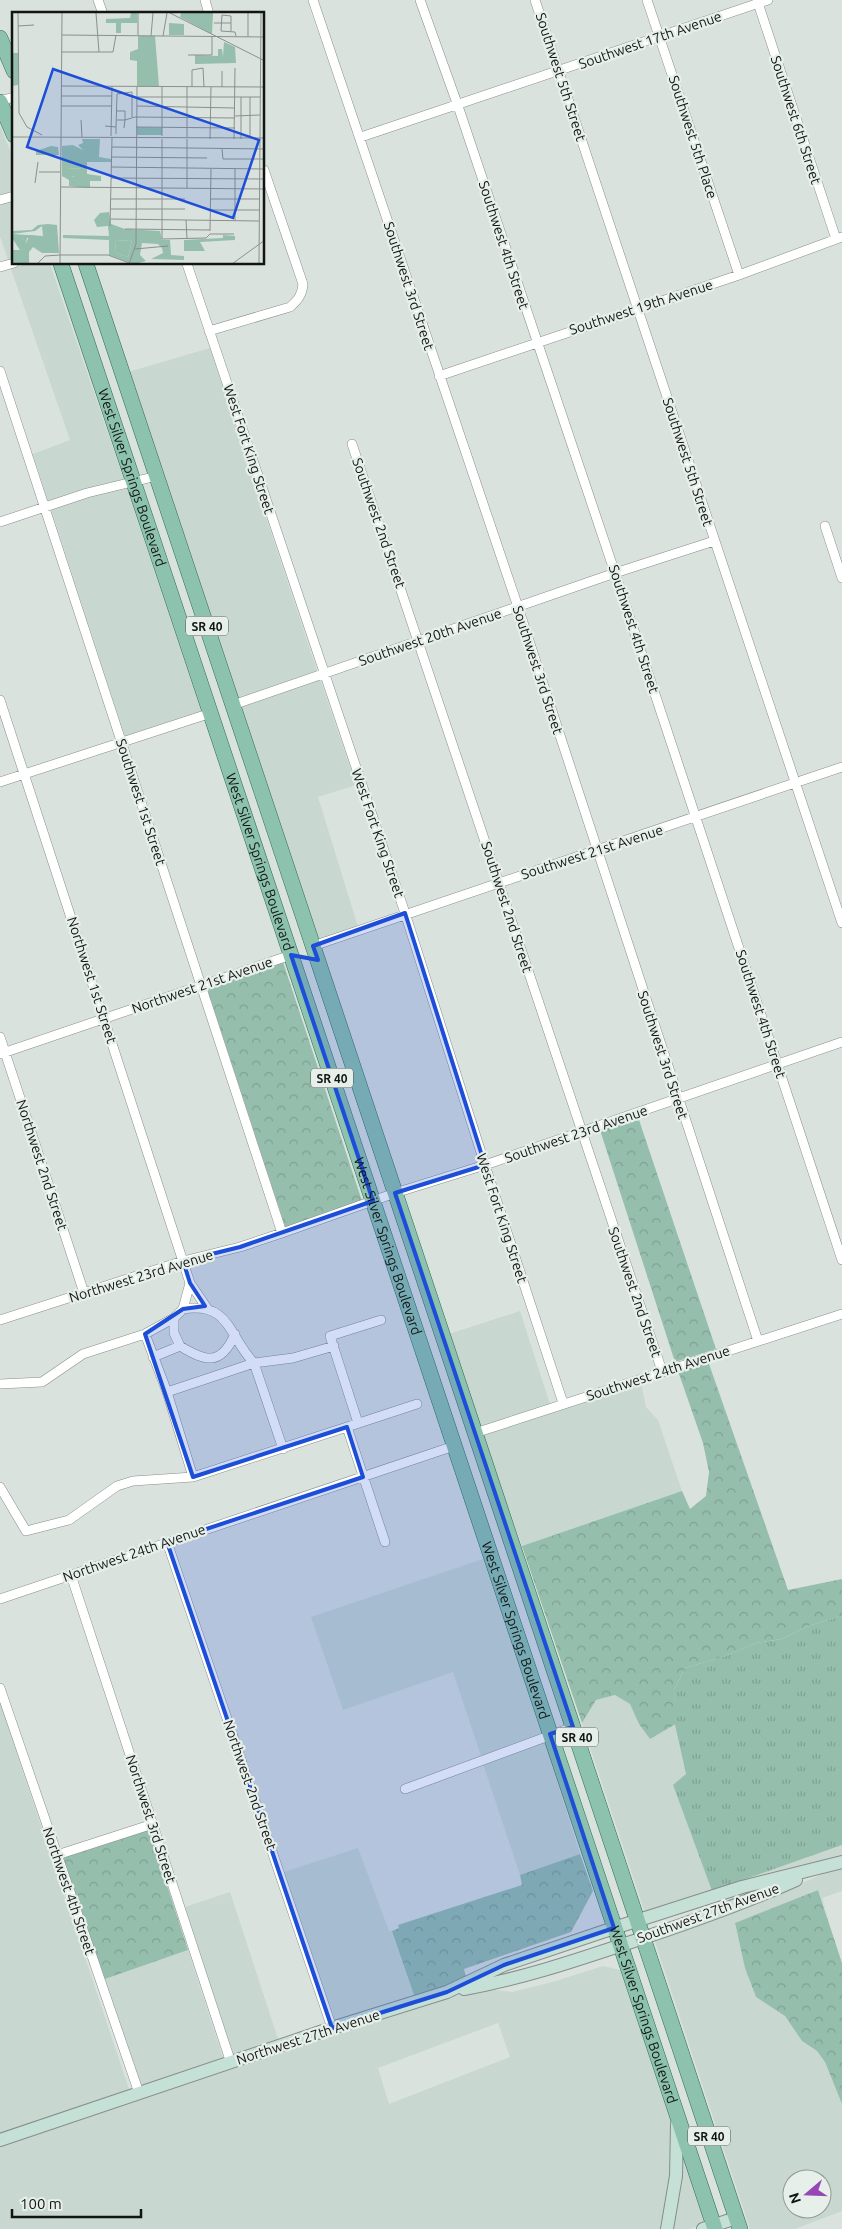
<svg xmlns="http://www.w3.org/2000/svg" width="842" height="2229" font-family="Ubuntu,sans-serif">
  <defs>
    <pattern id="grass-tufts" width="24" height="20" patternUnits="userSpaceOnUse" patternTransform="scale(1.25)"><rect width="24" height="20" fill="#95beac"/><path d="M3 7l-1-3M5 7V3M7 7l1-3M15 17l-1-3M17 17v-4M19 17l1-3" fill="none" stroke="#7fa293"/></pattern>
    <pattern id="forest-crowns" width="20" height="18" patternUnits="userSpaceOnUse" patternTransform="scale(1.25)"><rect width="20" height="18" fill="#95beac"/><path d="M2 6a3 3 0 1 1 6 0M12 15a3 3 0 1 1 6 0" fill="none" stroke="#7fa293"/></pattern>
  </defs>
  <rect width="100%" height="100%" fill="#dae2de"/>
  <path fill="#c8d7d0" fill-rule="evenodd" d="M0,126L14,160V191L0,196Z
    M14,200V259L8,260L0,236V205Z
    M26,264H50L124,480L102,484L48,501L33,454L70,440L11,269Z
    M210,348L317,671L237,699L128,372Z
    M127,489L201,711L125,736L51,509L104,493Z
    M320,679L356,785L318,797L359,930L317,942L240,707Z
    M520,1311L550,1404L481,1427L449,1334Z
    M641,1383L646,1407L658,1420L682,1491L522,1546L484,1435Z
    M483,1559L541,1733L481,1756L453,1672L343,1710L311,1617Z
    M615,1695L630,1704L639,1724L650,1739L675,1725L686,1775L673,1785L712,1891L842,1845V1857L645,1913L582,1723L596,1700Z
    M0,1703L130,2092L0,2136Z
    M544,1741L580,1854L520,1875L483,1764Z
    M358,1848L389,1931H392L415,1998L335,2023L284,1872Z
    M842,1866V1891L822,1898L829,1919L818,1890L735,1924L745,1968L756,1997L785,2016L802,2041L817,2051L825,2062L842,2104V2211L795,2229H750L654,1939L748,1906ZM792,2179H822V2209H792Z
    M230,1892L279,2042L234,2058L185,1907Z
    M188,1950L224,2061L142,2088L105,1979Z
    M603,1966L620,1970L672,2125L671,2176L662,2229H0V2145L333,2033L448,1996L487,1989L512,1992L556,1981ZM498,2023L510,2057L389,2104L378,2068Z
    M682,2154L706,2223L690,2229H672Z"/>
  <path fill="url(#grass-tufts)" d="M842,1616V1845L712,1891L673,1785L686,1774L675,1725L674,1690L685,1668L725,1656L756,1643L782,1639L808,1626Z"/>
  <path fill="url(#forest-crowns)" d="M283,962L362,1201L286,1229L207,988Z
    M638,1117L716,1349L675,1362L600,1130Z
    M708,1361L788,1590L842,1579V1616L808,1626L782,1639L756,1643L725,1656L685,1668L674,1690L676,1724L650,1739L639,1724L630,1704L615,1695L596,1700L582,1723L522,1546L682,1491L690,1509L706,1496L709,1472L703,1443L678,1371Z
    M149,1830L188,1950L105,1979L63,1858Z
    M580,1854L593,1891L571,1932L464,1969L466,1978L415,1998L392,1931L399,1928L398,1925L522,1885L520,1875Z
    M818,1890L842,1963V2104L825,2062L817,2051L802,2041L785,2016L756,1997L745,1968L735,1923Z"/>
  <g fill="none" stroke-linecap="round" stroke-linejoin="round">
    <g stroke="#878e8a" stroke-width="10">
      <path id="street" d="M98,0L103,14
        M205,0L209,14
        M313,0L518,607L758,1341
        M420,0L458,106L615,573L842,1260
        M535,0L842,923
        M647,0L739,275
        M757,0L836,239
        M0,101L14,97
        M361,137L768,0
        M0,200L14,196
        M187,264L405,913L485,1165L563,1403
        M0,267L14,263
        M209,331L290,307C298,300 302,295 303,284L264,170
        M0,371L282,1233
        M439,376L739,275L842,237
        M352,444L662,1371
        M0,522L87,493L157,476
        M825,526L842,578
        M0,700L190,1283L207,1308
        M233,705L615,573L714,541
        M0,782L211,713
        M313,946C489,886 666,828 842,767
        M0,1037L84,1293
        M0,1054L291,955
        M183,1309C231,1302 228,1336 254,1363L293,1358L334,1346
        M174,1318V1333L180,1346
        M0,1320L183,1261L240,1247L282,1233L395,1193L485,1165L842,1042
        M145,1334L167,1392
        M153,1357L180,1346C206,1362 221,1366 235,1334
        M0,1384L42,1382L83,1354L145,1334L174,1318L183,1309L190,1283
        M358,1423L330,1336L381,1320
        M475,1433L842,1314
        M193,1477L167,1392L254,1363L283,1449
        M0,1487L26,1531L69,1520L117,1486L133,1481L193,1477L347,1427
        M167,1542L332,2028
        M385,1542L347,1427L417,1404
        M71,1575L231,2063
        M0,1599L454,1446
        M0,1688L139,2093
        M405,1789L573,1727
        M57,1855L153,1824"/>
    </g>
    <g stroke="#878e8a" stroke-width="14">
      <path id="secondary" d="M464,1989C520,1979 571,1962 625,1944C683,1925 740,1905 796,1880
        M0,2140L332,2028L447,1992L504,1965L614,1928L742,1887L842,1862
        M667,2229L676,2176L677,2124
        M703,2229L736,2218"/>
    </g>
    <g stroke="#2f6b55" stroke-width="16">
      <g id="primary">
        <path d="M0,38L14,71"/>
        <path d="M0,102L14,135"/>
        <path id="s1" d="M61,264L715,2229"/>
        <path d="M86,264L740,2229"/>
      </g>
    </g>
    <use href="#street" stroke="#fff" stroke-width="9"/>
    <use href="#secondary" stroke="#c5e0d6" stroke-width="12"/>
    <use href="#primary" stroke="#8cc2ae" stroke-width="15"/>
  </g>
  <path fill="#1d4ed8" fill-opacity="0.2" stroke="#1d4ed8" stroke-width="4" stroke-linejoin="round" d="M405,913L485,1165L395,1193L573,1727L550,1734L614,1928L504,1965L447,1992L332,2028L167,1542L363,1477L347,1427L193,1477L145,1334L183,1309L205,1306L190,1283L183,1261L240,1247L373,1201L291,955L318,960L313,946Z"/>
  <g text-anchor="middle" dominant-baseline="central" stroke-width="4.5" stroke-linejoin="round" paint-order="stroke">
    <g fill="#e7efeb" stroke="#525654" stroke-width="1">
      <rect x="186" y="616.5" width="42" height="19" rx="4"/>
      <rect x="311" y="1068.5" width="42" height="19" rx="4"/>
      <rect x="556" y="1727.5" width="42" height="19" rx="4"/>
      <rect x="688" y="2126.5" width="42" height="19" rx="4"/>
    </g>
    <g font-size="12" font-weight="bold" fill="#121513">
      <text x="207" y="626">SR 40</text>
      <text x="332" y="1078">SR 40</text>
      <text x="577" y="1737">SR 40</text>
      <text x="709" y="2136">SR 40</text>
    </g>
    <g font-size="14" fill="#121513" stroke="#e7efeb">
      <text transform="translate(650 40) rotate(-19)">Southwest 17th Avenue</text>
      <text transform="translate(561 77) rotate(72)">Southwest 5th Street</text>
      <text transform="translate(796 120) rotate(72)">Southwest 6th Street</text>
      <text transform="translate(693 137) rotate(72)">Southwest 5th Place</text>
      <text transform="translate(504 245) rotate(72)">Southwest 4th Street</text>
      <text transform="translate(409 286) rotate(72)">Southwest 3rd Street</text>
      <text transform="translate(641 307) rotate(-18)">Southwest 19th Avenue</text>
      <text transform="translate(249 449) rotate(72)">West Fort King Street</text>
      <text transform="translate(688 462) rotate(72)">Southwest 5th Street</text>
      <text stroke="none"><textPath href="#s1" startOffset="225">West Silver Springs Boulevard</textPath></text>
      <text transform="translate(379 523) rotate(71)">Southwest 2nd Street</text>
      <text transform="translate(634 629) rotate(72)">Southwest 4th Street</text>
      <text transform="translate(430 637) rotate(-19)">Southwest 20th Avenue</text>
      <text transform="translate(538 670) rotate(72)">Southwest 3rd Street</text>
      <text transform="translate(141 802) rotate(72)">Southwest 1st Street</text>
      <text transform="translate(378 833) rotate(71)">West Fort King Street</text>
      <text transform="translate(592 852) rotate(-18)">Southwest 21st Avenue</text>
      <text stroke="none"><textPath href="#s1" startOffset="630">West Silver Springs Boulevard</textPath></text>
      <text transform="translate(507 907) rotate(72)">Southwest 2nd Street</text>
      <text transform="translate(92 980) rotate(72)">Northwest 1st Street</text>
      <text transform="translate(202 985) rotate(-19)">Northwest 21st Avenue</text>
      <text transform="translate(761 1014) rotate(72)">Southwest 4th Street</text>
      <text transform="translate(663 1055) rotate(72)">Southwest 3rd Street</text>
      <text transform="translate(576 1134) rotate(-19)">Southwest 23rd Avenue</text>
      <text transform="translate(42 1165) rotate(72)">Northwest 2nd Street</text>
      <text transform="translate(502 1218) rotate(72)">West Fort King Street</text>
      <text stroke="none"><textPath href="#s1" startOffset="1035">West Silver Springs Boulevard</textPath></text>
      <text transform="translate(141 1276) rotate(-17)">Northwest 23rd Avenue</text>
      <text transform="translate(635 1292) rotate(71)">Southwest 2nd Street</text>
      <text transform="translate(658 1373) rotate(-18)">Southwest 24th Avenue</text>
      <text transform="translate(134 1553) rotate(-19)">Northwest 24th Avenue</text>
      <text stroke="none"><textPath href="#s1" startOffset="1440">West Silver Springs Boulevard</textPath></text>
      <text transform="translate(250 1785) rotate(71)">Northwest 2nd Street</text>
      <text transform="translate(151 1819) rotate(72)">Northwest 3rd Street</text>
      <text transform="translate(69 1891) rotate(71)">Northwest 4th Street</text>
      <text transform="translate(708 1913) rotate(-20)">Southwest 27th Avenue</text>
      <text stroke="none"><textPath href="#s1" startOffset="1845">West Silver Springs Boulevard</textPath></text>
      <text transform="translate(308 2037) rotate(-18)">Northwest 27th Avenue</text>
    </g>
  </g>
  <g transform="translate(12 12)">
    <rect width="252" height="252" fill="#dae2de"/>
    <path d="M61,133L71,138V157L55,156L63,164L56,166L50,164V134ZM36,212V226H15L14,231L10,226H0V219L20,218L26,213ZM30,214L31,224L0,222L23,219ZM120,228L116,245L104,241L103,229Z" fill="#95beac" fill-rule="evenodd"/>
    <path d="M119,1H125V11H109V21H104V11H94V7L118,6ZM169,1H201L200,22L168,5ZM157,11L172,12V23H157ZM126,24H143L147,74H125V49L118,48V40L126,37ZM212,30L223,35L224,51L183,52V43L206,44V37H210L211,45ZM0,41H6V73L0,74ZM125,115L150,116V123H125ZM70,127H88L87,145L99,147V150H75V162L89,164V169H78V176L57,174V168L50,164L63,165L54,160L55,156L71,157V138L66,133L71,131ZM39,134L46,135L47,143H24V139ZM97,200L99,212L113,217L148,219L150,228H158L159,243L172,244V248L139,247L151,241L150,236L146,232L130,231L128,243L134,249L122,252L97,243V228L51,226V223L97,224L96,214L85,215L82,208L88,201ZM120,228L116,245L104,241L103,229ZM36,212L45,213L47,241H30L21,235L17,240V251L24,252H0V238H8L0,226H10L14,231L18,223L36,226ZM211,223L223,224V228L188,230L193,239H172V228L211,226Z" fill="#95beac" fill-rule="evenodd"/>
    <path fill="none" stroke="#8a908d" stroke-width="1" d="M6,1L7,101L15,115L30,123M84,1L87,40M158,1L253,49M202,11H219M6,14L22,13M219,19V4L210,3L209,19L223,20L224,24M50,23L253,25M126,23V1M139,24L141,1M151,24L155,1M236,25V1M50,40H101L104,23M176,43H200V24M49,74L253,75M180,75V58L191,56L192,75M210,75V59M49,84H100M125,85H248M49,94H100M125,94L223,96M223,104L248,103M69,108L70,125M105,108H113V99H105M93,114L104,115V122M104,115L105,82L120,80V105M124,115L223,116M112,116L113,108L123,105L223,106M99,124L100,74M150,124V74M0,125L253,126M175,125V75M238,126V85M150,127V227L194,226L198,222M198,127L199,75M222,127L223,56M229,127V85M100,135L253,137M210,137L211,147H253M100,145L195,146M99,155L253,157M27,160H48M99,166L253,167M23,171L26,150M49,175L253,177M175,176V127M99,187H173M198,187H247M99,197H173M199,198H247M99,207L247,209M174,208L175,227M223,209V157M98,214L100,126M113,217L198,218M198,219L199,157M198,222H222M123,237L156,234M48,243H96L120,252M25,252L33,244L48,243M48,252L50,1M117,252L124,232L125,75M220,252L253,228M247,252L249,1"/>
    <path fill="#1d4ed8" fill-opacity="0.15" stroke="#1d4ed8" stroke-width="2.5" d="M41,57L247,128L221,206L15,135Z"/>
    <rect width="252" height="252" fill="none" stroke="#121513" stroke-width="2.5"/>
  </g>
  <g transform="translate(807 2194) rotate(251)"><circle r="24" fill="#e7efeb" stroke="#929895"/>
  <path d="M0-4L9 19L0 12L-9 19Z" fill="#9746b5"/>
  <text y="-8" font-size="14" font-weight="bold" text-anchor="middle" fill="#121513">N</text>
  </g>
  <path d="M12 2209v8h129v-8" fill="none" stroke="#121513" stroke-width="2.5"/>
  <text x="20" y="2209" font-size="15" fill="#121513" stroke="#e7efeb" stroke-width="4" paint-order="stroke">100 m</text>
</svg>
